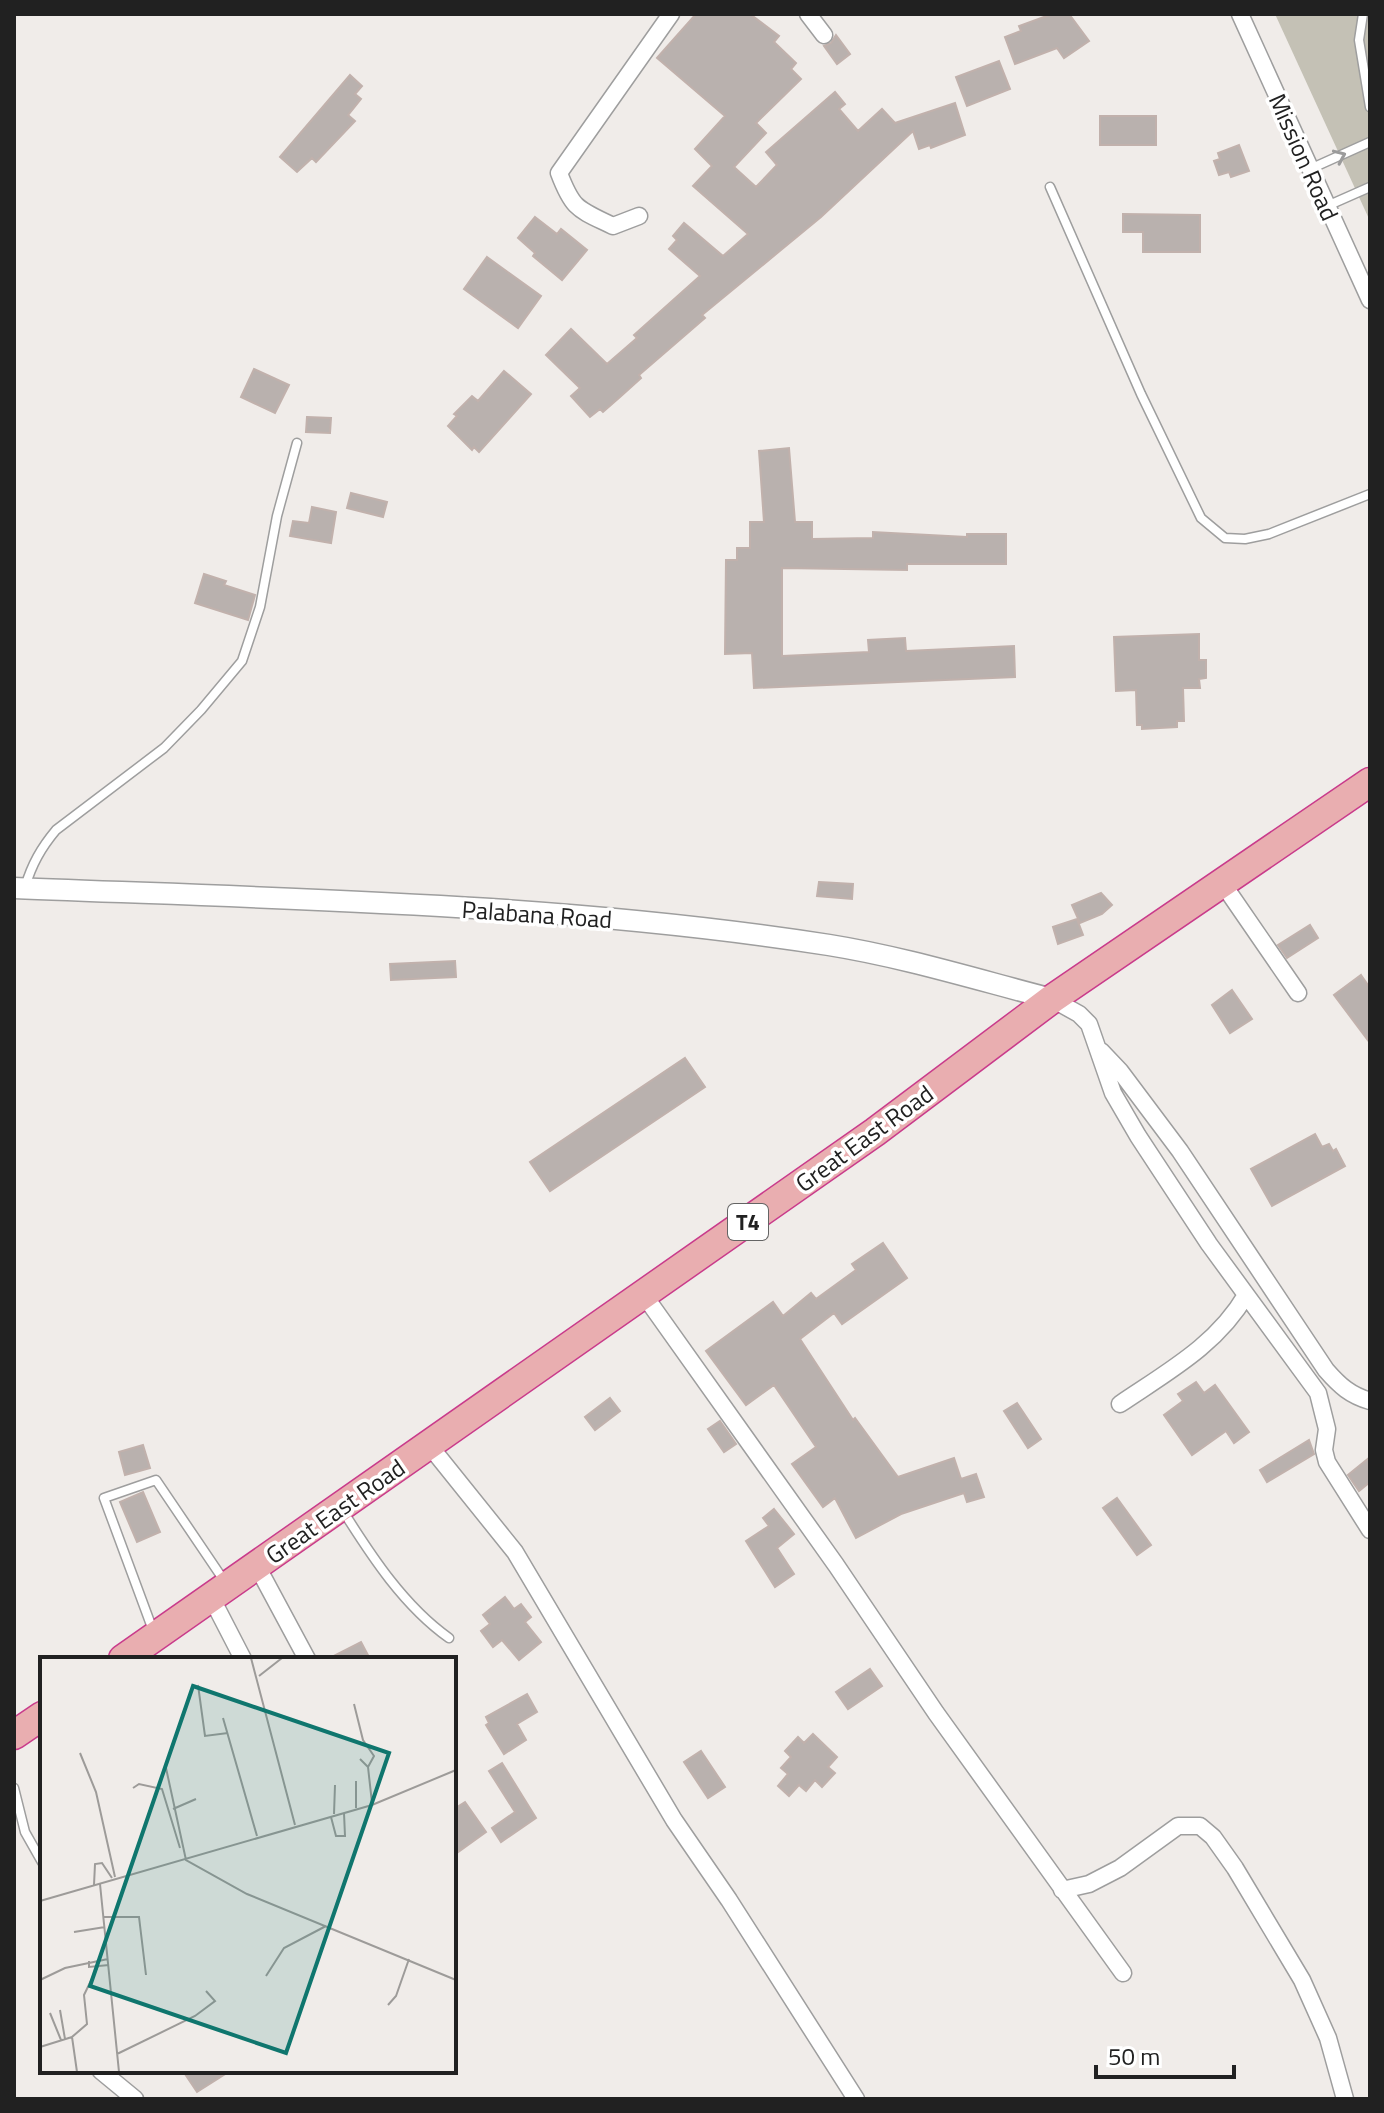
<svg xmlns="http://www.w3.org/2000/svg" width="1384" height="2113" font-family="'Titillium Web',sans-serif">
  <rect width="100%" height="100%" fill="#f0ece9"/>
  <path fill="#c4c1b5" d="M1275,14H1370V221Z"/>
  <path fill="#b9b1ae" stroke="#c1b1ac" stroke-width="2" d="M696,14H750L779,36L774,42L796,63L791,69L801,79L756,123L766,133L734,167L756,187L777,165L766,152L835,92L845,104L839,109L858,131L882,109L895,123L955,103L965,135L931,148L930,145L919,149L913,131L821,217L702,315L705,318L639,375L641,378L620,397L603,412L600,409L590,417L571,396L580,388L546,355L571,329L607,364L637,338L634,335L700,276L669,249L677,240L673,236L684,223L723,256L748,234L693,186L712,166L695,149L725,116L657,58Z
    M1052,14H1069L1089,41L1064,58L1057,48L1015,64L1005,37L1021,31L1019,26Z
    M836,35L850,54L837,64L824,46L831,43Z
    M999,61L1010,89L967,106L956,77Z
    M350,75L362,86L355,94L361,99L348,115L355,121L316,162L312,158L297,172L280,157Z
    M1100,116H1156V145H1100Z
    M1239,145L1249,171L1231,177L1229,172L1219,175L1214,161L1220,159L1218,153Z
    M1123,214L1200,215V252H1143V232H1123Z
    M535,217L557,234L561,229L587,250L562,280L533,256L535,253L518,238Z
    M487,257L541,296L518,328L464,289Z
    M254,369L289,385L275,413L241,397Z
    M504,371L531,394L479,452L474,447L472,450L448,426L457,416L454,414L472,396L478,401Z
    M307,417L331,418L330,433L306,432Z
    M789,448L795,522H812V539L873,538V532L967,537V534H1006V564H907V570L782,568V656L869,652L868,640L905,638L906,651L1014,646L1015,677L754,688L752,653L725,654L726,560H737V548H750V522H764L759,451Z
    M351,493L387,502L383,517L347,508Z
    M312,507L336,512L331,543L290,536L293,521L309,523Z
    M204,574L226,581L224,585L255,595L248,620L195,603Z
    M1199,634V660H1206V678L1199,679L1200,688H1183L1184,721H1177V727L1142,729V725H1137L1136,690L1116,691L1114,637Z
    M819,882L853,884L852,899L817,896Z
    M1101,893L1112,905L1102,914L1080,923L1072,905Z
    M1077,919L1083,935L1058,944L1053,927Z
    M1310,925L1318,938L1287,958L1278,945Z
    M455,961L456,977L391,980L390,964Z
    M1361,975L1370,988V1043L1334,995Z
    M1232,990L1252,1019L1230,1033L1212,1005Z
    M685,1058L705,1087L550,1191L530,1162Z
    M1315,1134L1322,1147L1329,1144L1333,1151L1336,1149L1345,1166L1272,1206L1251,1169Z
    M883,1243L907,1278L842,1324L834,1313L800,1339L853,1420L855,1418L898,1477L954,1458L961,1479L976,1474L984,1497L967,1502L964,1493L901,1514L856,1538L835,1498L823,1507L792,1464L816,1447L774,1385L746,1405L706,1351L773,1302L783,1316L811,1293L816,1299L856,1270L852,1264Z
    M1196,1382L1204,1393L1215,1385L1249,1432L1234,1443L1226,1431L1192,1455L1164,1415L1183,1401L1178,1394Z
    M610,1398L620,1411L595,1430L585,1417Z
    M1017,1403L1041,1439L1028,1448L1004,1411Z
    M720,1421L736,1444L724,1452L708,1429Z
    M1309,1440L1314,1454L1267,1482L1260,1470Z
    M143,1445L150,1468L125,1475L119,1452Z
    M1370,1457V1482L1359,1491L1348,1475Z
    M143,1492L160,1532L137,1542L120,1502Z
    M1117,1498L1151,1545L1137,1555L1103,1508Z
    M774,1509L794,1534L777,1548L794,1574L775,1587L746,1541L769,1526L763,1518Z
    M505,1597L514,1609L521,1604L531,1617L525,1622L541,1642L519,1660L502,1640L493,1647L481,1631L490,1624L483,1615Z
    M361,1642L370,1659H328Z
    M870,1669L882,1686L848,1709L836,1692Z
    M527,1694L537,1712L517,1724L526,1740L504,1754L486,1725L489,1723L486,1717Z
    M813,1734L837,1757L828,1767L835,1773L822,1787L815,1780L806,1791L799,1785L789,1796L778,1786L788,1774L781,1768L791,1757L785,1751L798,1737L804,1743Z
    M701,1751L725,1787L708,1798L684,1762Z
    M502,1763L536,1818L501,1842L492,1828L515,1812L489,1771Z
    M465,1802L486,1832L454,1855V1809Z
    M183,2071H230L197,2092Z"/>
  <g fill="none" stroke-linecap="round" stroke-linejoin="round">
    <g stroke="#9e9e9e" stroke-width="11">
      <path id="service" d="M1363,14L1359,40L1370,107
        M1310,169L1370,142
        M1050,187L1141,394L1201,518L1225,538L1245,539L1269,534L1370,494
        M1327,206L1370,187
        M25,887C32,864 41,848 56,830L164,748L201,710L242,661L260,607L277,516L297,443
        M343,1511C372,1557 404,1606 449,1638
        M154,1633L104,1498L156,1480L225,1582
        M14,1788L25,1832L42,1862"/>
    </g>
    <g stroke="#9e9e9e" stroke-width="19">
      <path id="minor" d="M808,14L824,35
        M1240,14L1370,300
        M639,216L613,226C578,209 573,210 559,173L671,14
        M1223,884L1298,993
        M1052,999L1079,1014L1089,1024L1113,1093L1138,1136L1209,1244L1318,1393L1327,1429L1324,1450L1327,1462L1370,1530
        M1101,1051L1120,1071L1180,1151L1326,1370C1340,1386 1350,1395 1370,1401
        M644,1295L836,1565L936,1713L1123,1973
        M1120,1404C1167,1372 1217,1345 1246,1295
        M429,1445L515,1552L674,1820L729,1900L856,2099
        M257,1566L307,1659
        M211,1597L243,1659
        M1062,1890L1089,1884L1120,1868L1178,1826H1200L1213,1837L1235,1868L1302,1980L1328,2038L1345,2099
        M101,2071L135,2099"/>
    </g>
    <g stroke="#9e9e9e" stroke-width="23">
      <path id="tertiary" d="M14,888C285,899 560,903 829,945C904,957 978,980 1052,999"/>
    </g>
    <g stroke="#c93b8b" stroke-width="31">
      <path id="trunk" d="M123,1659L875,1132L1052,999L1370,782
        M14,1735L42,1716"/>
    </g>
    <use href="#service" stroke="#fff" stroke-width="8"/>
    <use href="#minor" stroke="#fff" stroke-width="16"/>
    <use href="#tertiary" stroke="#fff" stroke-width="20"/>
    <use href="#trunk" stroke="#e9aeb0" stroke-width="28"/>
  </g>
  <defs><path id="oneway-chevron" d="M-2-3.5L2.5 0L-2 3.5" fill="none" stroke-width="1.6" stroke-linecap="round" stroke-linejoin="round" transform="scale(2)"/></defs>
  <use stroke="#9b9b9b" href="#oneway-chevron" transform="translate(1340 156) rotate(-24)"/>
  <g text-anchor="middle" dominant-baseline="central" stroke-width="7" stroke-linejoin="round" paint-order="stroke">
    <rect fill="#fff" stroke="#646464" stroke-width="2" x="728" y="1204" width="40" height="36" rx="6"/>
    <g font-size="22" font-weight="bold" fill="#212121">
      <text x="748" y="1222">T4</text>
    </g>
    <g font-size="24" fill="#212121" stroke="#fff">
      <text transform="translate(1304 157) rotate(66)">Mission Road</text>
      <text transform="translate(537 914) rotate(4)">Palabana Road</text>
      <text transform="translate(864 1138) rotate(-36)">Great East Road</text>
      <text transform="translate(335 1511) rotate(-35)">Great East Road</text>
    </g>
  </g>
  <g transform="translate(40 1657)">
    <rect width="416" height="416" fill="#f0ece9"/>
    <path fill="none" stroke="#9d9b99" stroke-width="2" d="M211,1L255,168M219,19L242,1M158,28L165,79L188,76M314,47L323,83L334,99L328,110M183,61L217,179M40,96L56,135L75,220M320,102L328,110L332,146M126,111L146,203L207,237L416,323M316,124V151M93,131L99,127L122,132L140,191M133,152L156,142M294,157L295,128M291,160L296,179H305L304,156M60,227L79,415M54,228L55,207L62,206L72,221M0,244L332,148L416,113M63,260H99L106,318M34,275L65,270M49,304V310L69,308M226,319L244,291L286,269M0,323L25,311L68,302M348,348L356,339L369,302M20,353L25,382M10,356L21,383M0,390L32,380M77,397L155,359L175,344L166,334M37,415L32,380L47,367L44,338L58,309"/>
    <path fill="#0f766e" fill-opacity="0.15" stroke="#0f766e" stroke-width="4" d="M153,29L349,96L246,396L50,329Z"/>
    <rect width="416" height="416" fill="none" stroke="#212121" stroke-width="4"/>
  </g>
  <rect width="1384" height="2113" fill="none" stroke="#212121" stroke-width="32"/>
  <path d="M1096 2065v12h138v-12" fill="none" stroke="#212121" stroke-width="4"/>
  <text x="1108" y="2065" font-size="24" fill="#212121" stroke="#ffffff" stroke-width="6" paint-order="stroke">50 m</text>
</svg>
